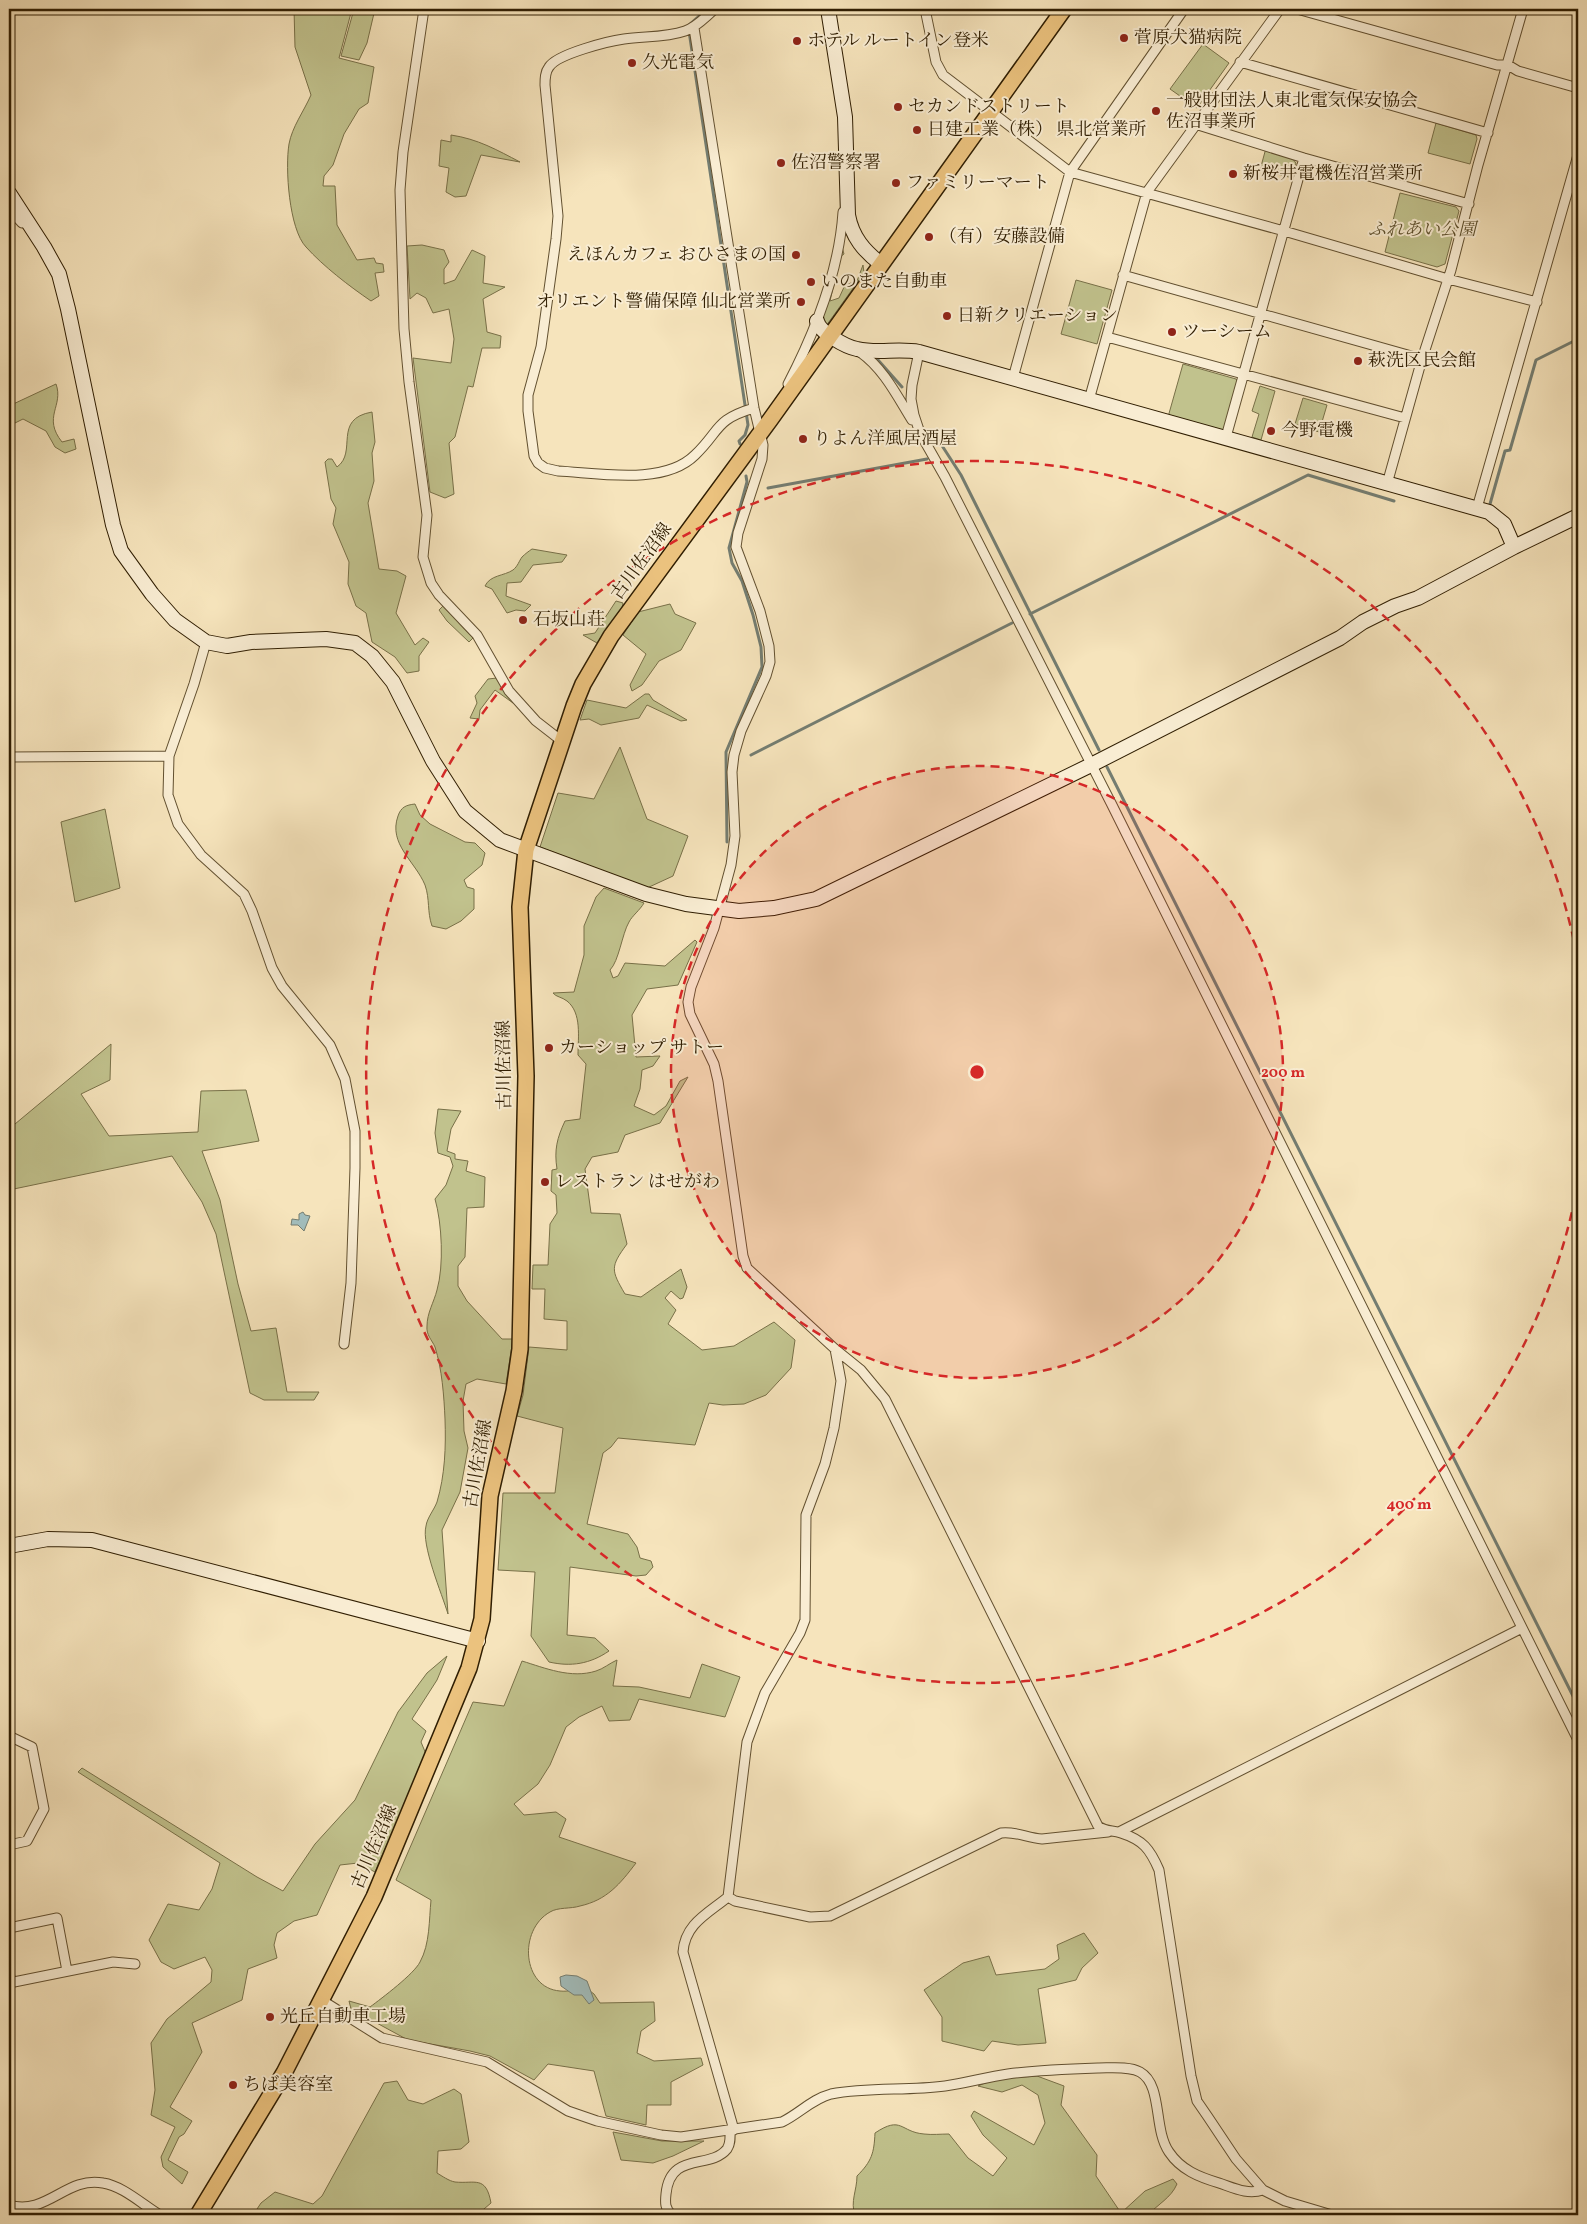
<svg xmlns="http://www.w3.org/2000/svg" width="1587" height="2224" font-family="Vollkorn,'Noto Serif JP',serif">
  <rect width="100%" height="100%" fill="#f6e4bc"/>
  <filter id="stains"><feTurbulence type="fractalNoise" baseFrequency=".004" numOctaves="4"/><feColorMatrix values="0 0 0 0 .2 0 0 0 0 .09 0 0 0 0 .02 0 0 0 .5 -.17"/></filter>
  <radialGradient id="worn" r=".72"><stop offset=".6" stop-color="#630" stop-opacity="0"/><stop offset="1" stop-color="#630" stop-opacity=".3"/></radialGradient>
  <path fill="#c1c28d" stroke="#787048" d="M294,9H352L339,58L374,67L368,103L359,109L344,134L333,165L324,176L323,186H335L337,225L357,260L374,258L376,263L383,264L384,272L375,273L379,296L371,301C349,286 323,266 306,247C289,229 285,168 289,144C292,127 304,111 311,95L295,47Z
    M354,9H375L367,43L359,60L341,56Z
    M1203,44L1229,63L1197,108L1170,89Z
    M1436,123L1476,135L1477,139L1470,164L1428,153Z
    M451,135C478,139 497,150 520,162L481,155L466,196L455,197L446,192L449,168L439,166L441,140L451,142Z
    M1266,148L1291,157L1296,163L1293,178L1260,170Z
    M1400,193L1456,207L1459,211L1445,264L1437,267L1385,252Z
    M422,245L444,250L449,262L444,269V284L455,280L472,250L485,256L483,283L505,287L483,299L487,332L501,336L500,348H482L473,387L468,386L455,437L449,443L454,494L445,498L430,492L413,358L451,363L454,339L449,309L433,313L426,298L417,293L410,299L407,246Z
    M842,247L844,254L840,257L830,301L839,298L845,285L857,281L863,265L864,273L826,326L821,318Z
    M1076,280L1112,290L1097,344L1061,334Z
    M1183,364L1236,379L1240,385L1228,427L1221,432L1168,417Z
    M56,384C64,406 42,417 62,442L74,439L76,449L65,453L55,447L46,431L23,419L9,426V406Z
    M1260,386L1275,391L1261,440L1252,437L1259,414L1252,411Z
    M1303,398L1327,405L1319,432L1295,424Z
    M372,412L375,442L372,453L374,481L368,503L379,569L397,571L406,576L396,613L415,645L423,638L429,642L419,656V671L407,673L395,657L372,642L366,613L356,606L348,584L349,562L333,524L336,508L331,499L325,462L328,459H332L337,467C358,452 332,419 372,412Z
    M532,549L567,555L562,562L533,565L521,582L507,583L506,596L531,605L525,611L516,610L507,613L492,589L485,586C490,575 504,576 513,570C518,566 519,561 522,557C525,554 529,551 532,549Z
    M616,601L623,603L622,608L597,643L583,635L595,633Z
    M670,604L675,614L696,623L681,650L659,661L642,685L632,691L630,685L646,654L623,635L638,612Z
    M443,606L473,638L469,642L447,621L439,610Z
    M497,678L513,703L495,690L480,710L479,719L470,718L477,703L475,696L488,679Z
    M645,694H649L653,700L687,720L681,721L647,705L639,718L601,725L589,719L580,720L587,700L626,708Z
    M620,747L647,819L688,836L673,876L647,888L540,847L558,793L594,799Z
    M415,804L420,815L430,824L465,842L475,843L485,853L482,865L464,880L467,887L474,889V909L461,921L446,929L432,926C427,912 430,899 425,885C415,861 388,844 398,816C401,807 406,805 415,804Z
    M105,809L120,888L75,902L61,822Z
    M604,888L644,903C640,910 632,916 629,922C622,934 619,961 610,970L613,978L618,976L625,963L665,966L695,940L697,942L678,985L647,989L632,1015L636,1057L660,1056L653,1066L642,1070L640,1089L634,1106L654,1115L666,1106L680,1081L688,1077L660,1123L625,1135L618,1152L592,1157L585,1169L591,1213L620,1214L627,1244C610,1267 611,1270 625,1294L641,1297L681,1269L687,1287L683,1298L680,1299L671,1291L665,1298L676,1310L668,1324L702,1350L734,1346L774,1322L795,1340L791,1368L766,1395L744,1404L723,1405L709,1403L695,1445L618,1438L611,1447L603,1453L587,1524L628,1534L637,1547L640,1558L651,1561L653,1567L646,1575L636,1576L570,1567L567,1635L595,1638L609,1651C590,1664 571,1667 549,1662L531,1636L535,1572L498,1570L503,1493H555L563,1428L517,1416L523,1395L529,1347L567,1350V1321L544,1319L545,1289H532L533,1265H548L550,1224L557,1213L556,1195L551,1191L552,1170L557,1169C554,1150 557,1138 565,1121L580,1119L586,1064L578,1055C578,1037 582,1013 567,1001C562,997 556,997 553,993L574,992L584,955V926L596,897Z
    M111,1044L110,1080L81,1094L109,1136L198,1132L201,1091L246,1090L259,1141L202,1151L220,1200L238,1284L251,1331L276,1328L287,1392H319L314,1400H264L250,1393L216,1234L202,1202L172,1156L9,1190V1129Z
    M438,1109L461,1111L451,1129L447,1151L455,1154V1159L468,1161L466,1171L485,1177L484,1207L467,1208L465,1257L458,1266V1286L467,1301L502,1339H513L506,1384L477,1379L466,1384L463,1401L464,1431L468,1448L460,1492L442,1530L448,1614C442,1594 421,1545 426,1526C427,1518 434,1510 437,1502C445,1475 446,1447 445,1419C444,1396 442,1369 435,1347C432,1340 426,1335 427,1326C427,1313 434,1302 437,1290C444,1266 442,1223 435,1199L446,1185L453,1166L450,1157L438,1153L435,1133Z
    M447,1656L437,1680L412,1719L426,1731L421,1742L426,1754L375,1872L358,1863L340,1865L317,1915L294,1921L277,1933L274,1945L277,1958L248,1969L242,2000L192,2023L202,2052L170,2107L192,2121L184,2134L179,2137L168,2160L188,2172L182,2184L163,2167L161,2157L175,2127L151,2115L155,2090L151,2043L167,2019L211,1982L212,1970L205,1957L174,1969L161,1962L149,1940L168,1904L199,1910L212,1889L220,1863L78,1772L82,1768L257,1877L283,1891L315,1844L355,1800L398,1712L427,1673Z
    M617,1660L613,1686L639,1687L690,1698L702,1664L740,1677L725,1717L639,1699L630,1720L609,1721L602,1706L579,1717L566,1727L550,1765L538,1784L514,1804L524,1815L556,1812L566,1819L559,1837L636,1863C620,1884 607,1900 580,1906C571,1909 558,1907 550,1912C518,1930 522,1988 560,1991C568,1992 578,1989 586,1988L594,1994L600,2003L654,2002L655,2021L641,2031L637,2053L654,2061L701,2058L703,2065L671,2082V2105H647L646,2125L606,2116L594,2071L548,2064L534,2080L490,2056L470,2051L408,2040L351,2009L349,2001L370,2007C382,1998 414,1974 420,1962C430,1944 429,1920 431,1900L396,1880L473,1702L504,1706L522,1661C545,1668 571,1679 596,1671C603,1669 610,1663 617,1660Z
    M1084,1933L1098,1953L1082,1968L1076,1980L1038,1989L1046,2043L1018,2045L992,2041L984,2051L942,2041V2017L924,1990L963,1963L989,1956L996,1975L1045,1969L1059,1959L1057,1945Z
    M1037,2076L1064,2086L1061,2105L1097,2155L1096,2176L1121,2213L1145,2191L1173,2179L1177,2184C1171,2198 1158,2204 1148,2215H855C850,2202 857,2190 857,2176C872,2161 874,2153 875,2133C902,2115 900,2132 924,2134C932,2135 941,2134 949,2134L968,2158L993,2176L1007,2158L983,2135L971,2116L974,2111L1034,2145L1045,2123L1038,2095L1022,2085L1002,2092L978,2086C996,2077 1017,2078 1037,2076Z
    M397,2081L408,2100L423,2104L454,2089L461,2094L469,2142L461,2149L438,2151L437,2173C442,2176 449,2181 455,2182C475,2184 486,2175 491,2203L477,2215H253L261,2203L275,2192L313,2204L322,2196L384,2083Z
    M613,2132L662,2141H704L673,2156L653,2163L621,2160Z"/>
  <path fill="#a1bcbb" stroke="#747d71" d="M303,1212L305,1215L310,1216L304,1231L298,1225H291L292,1219L299,1220V1214Z
    M566,1975L577,1976L587,1981L594,2000L589,2004L582,1995H574L561,1986L560,1977Z"/>
  <g fill="none" stroke-linecap="round" stroke-linejoin="round">
    <path stroke="#747d71" stroke-width="3" d="M689,25L707,9
      M689,31L748,425L745,435L739,441L740,444
      M878,360L902,387
      M939,441L961,475L977,507L1099,750
      M768,488L927,459
      M1490,504L1505,451L1510,450L1536,360L1578,339
      M1030,614L1308,475L1394,501
      M751,755L1012,623
      M1107,767L1578,1706
      M727,842L726,752L762,667L761,647L753,615L742,581L732,563L729,548L747,482L746,476"/>
    <g stroke="#625030" stroke-width="11">
      <path id="street" d="M424,9L403,152L400,190L404,329L409,382L427,515L423,557L431,583L439,595L477,635L509,691L536,721L563,742
        M715,9C705,17 697,27 685,31C665,38 644,36 624,39C609,41 557,54 549,67C545,72 545,79 545,85L558,216L556,239L541,347L528,395V411L534,456L538,463L545,468L558,471C598,473 664,486 695,455C721,430 714,420 754,408
        M925,9L936,62L943,75L1070,172L1284,231L1448,279L1537,302
        M1297,9L1497,65H1508L1518,71L1578,88
        M694,28L754,408L763,445L762,459L738,533L736,547L760,611L769,646L770,662L766,676L741,731L734,755L732,772L735,836L731,865L714,928L691,987L688,1002L690,1014L714,1064L718,1081L743,1256L747,1268L835,1349L861,1370L885,1399L1098,1826C1106,1832 1112,1830 1121,1833C1143,1840 1150,1849 1159,1870L1191,2076L1197,2101L1208,2117L1236,2159L1263,2190L1285,2201L1332,2215
        M1240,62L1488,133
        M1195,124L1304,158L1469,204
        M9,209L22,223
        M1123,275L1422,359
        M1107,337L1405,418
        M860,352C884,369 897,396 912,420
        M919,352L912,385L911,399L914,415L920,433L945,477L1111,803L1578,1740
        M1013,378L1070,172L1184,9
        M788,384C815,332 839,272 843,212
        M1089,400L1147,192L1280,9
        M1226,437L1304,158
        M1387,484L1422,359L1451,270L1478,165L1523,9
        M1477,508L1578,155
        M206,642L194,684L169,756L168,795L178,824L201,855L244,894L252,911L272,968L282,986L330,1045L345,1079L355,1131V1168L351,1283L344,1344
        M9,757L169,756
        M9,1736L32,1747L44,1809L27,1841L9,1845
        M1119,1832L1522,1628
        M728,1897L735,1901L810,1917L830,1916L1001,1833C1016,1831 1027,1838 1042,1839L1108,1832
        M9,1928L57,1918L67,1971
        M9,1972L11,1982
        M9,1983L113,1962L135,1964
        M323,2001L382,2038L487,2062L568,2111L597,2121L661,2135L681,2137L782,2122C799,2114 812,2099 831,2094C869,2087 907,2091 945,2086C966,2083 987,2077 1008,2074C1038,2070 1069,2069 1099,2068C1111,2068 1129,2066 1140,2072C1163,2085 1153,2129 1169,2152C1181,2170 1199,2177 1219,2183C1234,2188 1247,2195 1263,2190
        M734,2130L683,1952C685,1924 707,1914 728,1897L747,1742L765,1693L800,1633L805,1620L806,1515L825,1464L834,1428L841,1381L835,1349
        M9,2205C47,2216 66,2176 103,2183C123,2186 143,2205 160,2215
        M672,2215C665,2209 665,2203 666,2194C670,2151 710,2170 727,2149C731,2143 730,2137 730,2130"/>
    </g>
    <g stroke="#301e02" stroke-width="16">
      <path id="secondary" d="M828,9L845,117L848,215C852,237 864,251 881,264
        M9,193L44,247L59,274L68,309L113,525L121,551L152,594L175,620L206,642L227,646L251,642L326,639L355,643L372,656L393,682L433,761L465,811L500,840L646,894L686,904L739,911L774,908L816,899L1091,765L1340,638L1363,622L1395,606L1418,598L1514,547L1578,516
        M817,321C819,332 846,347 857,349C877,354 898,348 919,352L1489,512L1504,524L1514,547
        M9,1546L48,1539L92,1540L478,1641"/>
    </g>
    <g stroke="#301e02" stroke-width="18">
      <path id="primary" d="M198,2215L284,2073L374,1897L469,1668L482,1619L490,1496L514,1391L520,1349L526,1076L520,907L526,850L574,706L583,684L611,636L770,420L1064,9"/>
    </g>
    <use href="#street" stroke="#f9edd3" stroke-width="9"/>
    <use href="#secondary" stroke="#f9edd3" stroke-width="14"/>
    <use href="#primary" stroke="#ebc27e" stroke-width="15"/>
  </g>
  <circle cx="977" cy="1072" r="306" fill="#d62828" fill-opacity=".12"/>
  <g fill="none" stroke="#d62828" stroke-width="2.5" stroke-dasharray="9 6">
    <circle cx="977" cy="1072" r="306"/>
    <path d="M1578 1183A611 611 0 1 1 1578 961"/>
  </g>
  <g fill="#8f2418" stroke="#f9edd3" stroke-width="2">
    <circle cx="1124" cy="38" r="5"/>
    <circle cx="797" cy="41" r="5"/>
    <circle cx="632" cy="63" r="5"/>
    <circle cx="898" cy="107" r="5"/>
    <circle cx="1156" cy="111" r="5"/>
    <circle cx="917" cy="130" r="5"/>
    <circle cx="781" cy="163" r="5"/>
    <circle cx="1233" cy="174" r="5"/>
    <circle cx="896" cy="183" r="5"/>
    <circle cx="929" cy="237" r="5"/>
    <circle cx="796" cy="255" r="5"/>
    <circle cx="811" cy="282" r="5"/>
    <circle cx="801" cy="302" r="5"/>
    <circle cx="947" cy="316" r="5"/>
    <circle cx="1172" cy="332" r="5"/>
    <circle cx="1358" cy="361" r="5"/>
    <circle cx="1271" cy="431" r="5"/>
    <circle cx="803" cy="439" r="5"/>
    <circle cx="523" cy="620" r="5"/>
    <circle cx="549" cy="1048" r="5"/>
    <circle cx="545" cy="1182" r="5"/>
    <circle cx="270" cy="2017" r="5"/>
    <circle cx="233" cy="2085" r="5"/>
  </g>
  <g text-anchor="middle" dominant-baseline="central" stroke-width="4" stroke-linejoin="round" paint-order="stroke">
    <g font-size="18" fill="#301e02" stroke="#f9edd3" text-anchor="start">
      <text x="1134" y="38">菅原犬猫病院</text>
      <text x="807" y="41">ホテル ルートイン登米</text>
      <text x="642" y="63">久光電気</text>
      <text x="1166" y="101">一般財団法人東北電気保安協会<tspan x="1166" dy="21">佐沼事業所</tspan></text>
      <text x="908" y="107">セカンドストリート</text>
      <text x="927" y="130">日建工業（株） 県北営業所</text>
      <text x="791" y="163">佐沼警察署</text>
      <text x="1243" y="174">新桜井電機佐沼営業所</text>
      <text x="906" y="183">ファミリーマート</text>
      <text x="939" y="237">（有）安藤設備</text>
      <text x="786" y="255" text-anchor="end">えほんカフェ おひさまの国</text>
      <text x="821" y="282">いのまた自動車</text>
      <text x="791" y="302" text-anchor="end">オリエント警備保障 仙北営業所</text>
      <text x="957" y="316">日新クリエーション</text>
      <text x="1182" y="332">ツーシーム</text>
      <text x="1368" y="361">萩洗区民会館</text>
      <text x="1281" y="431">今野電機</text>
      <text x="813" y="439">りよん洋風居酒屋</text>
      <text x="533" y="620">石坂山荘</text>
      <text x="559" y="1048">カーショップ サトー</text>
      <text x="555" y="1182">レストラン はせがわ</text>
      <text x="280" y="2017">光丘自動車工場</text>
      <text x="243" y="2085">ちば美容室</text>
    </g>
    <g font-size="18" font-style="italic" fill="#5c4f2c" stroke="#f9edd3">
      <text x="1422" y="230">ふれあい公園</text>
    </g>
    <g font-size="18" fill="#301e02" stroke="#f9edd3">
      <text transform="translate(642 562) rotate(-54)">古川佐沼線</text>
      <text transform="translate(505 1065) rotate(-91)">古川佐沼線</text>
      <text transform="translate(479 1464) rotate(-80)">古川佐沼線</text>
      <text transform="translate(375 1847) rotate(-67)">古川佐沼線</text>
    </g>
  </g>
  <circle cx="977" cy="1072" r="8" fill="#d62828" stroke="#f9edd3" stroke-width="2.5"/>
  <g font-size="15" text-anchor="middle" font-weight="bold" fill="#d62828" stroke="#f9edd3" stroke-width="4" stroke-linejoin="round" paint-order="stroke">
    <text x="1283" y="1077">200 m</text>
    <text x="1409" y="1509">400 m</text>
  </g>
  <rect width="1587" height="2224" fill="none" stroke="#f6e4bc" stroke-width="30"/>
  <rect x="10" y="10" width="1567" height="2204" fill="none" stroke="#301e02" stroke-width="2.5"/>
  <rect x="15" y="15" width="1557" height="2194" fill="none" stroke="#301e02"/>
  <rect width="100%" height="100%" filter="url(#stains)"/>
  <rect width="100%" height="100%" fill="url(#worn)"/>
</svg>
